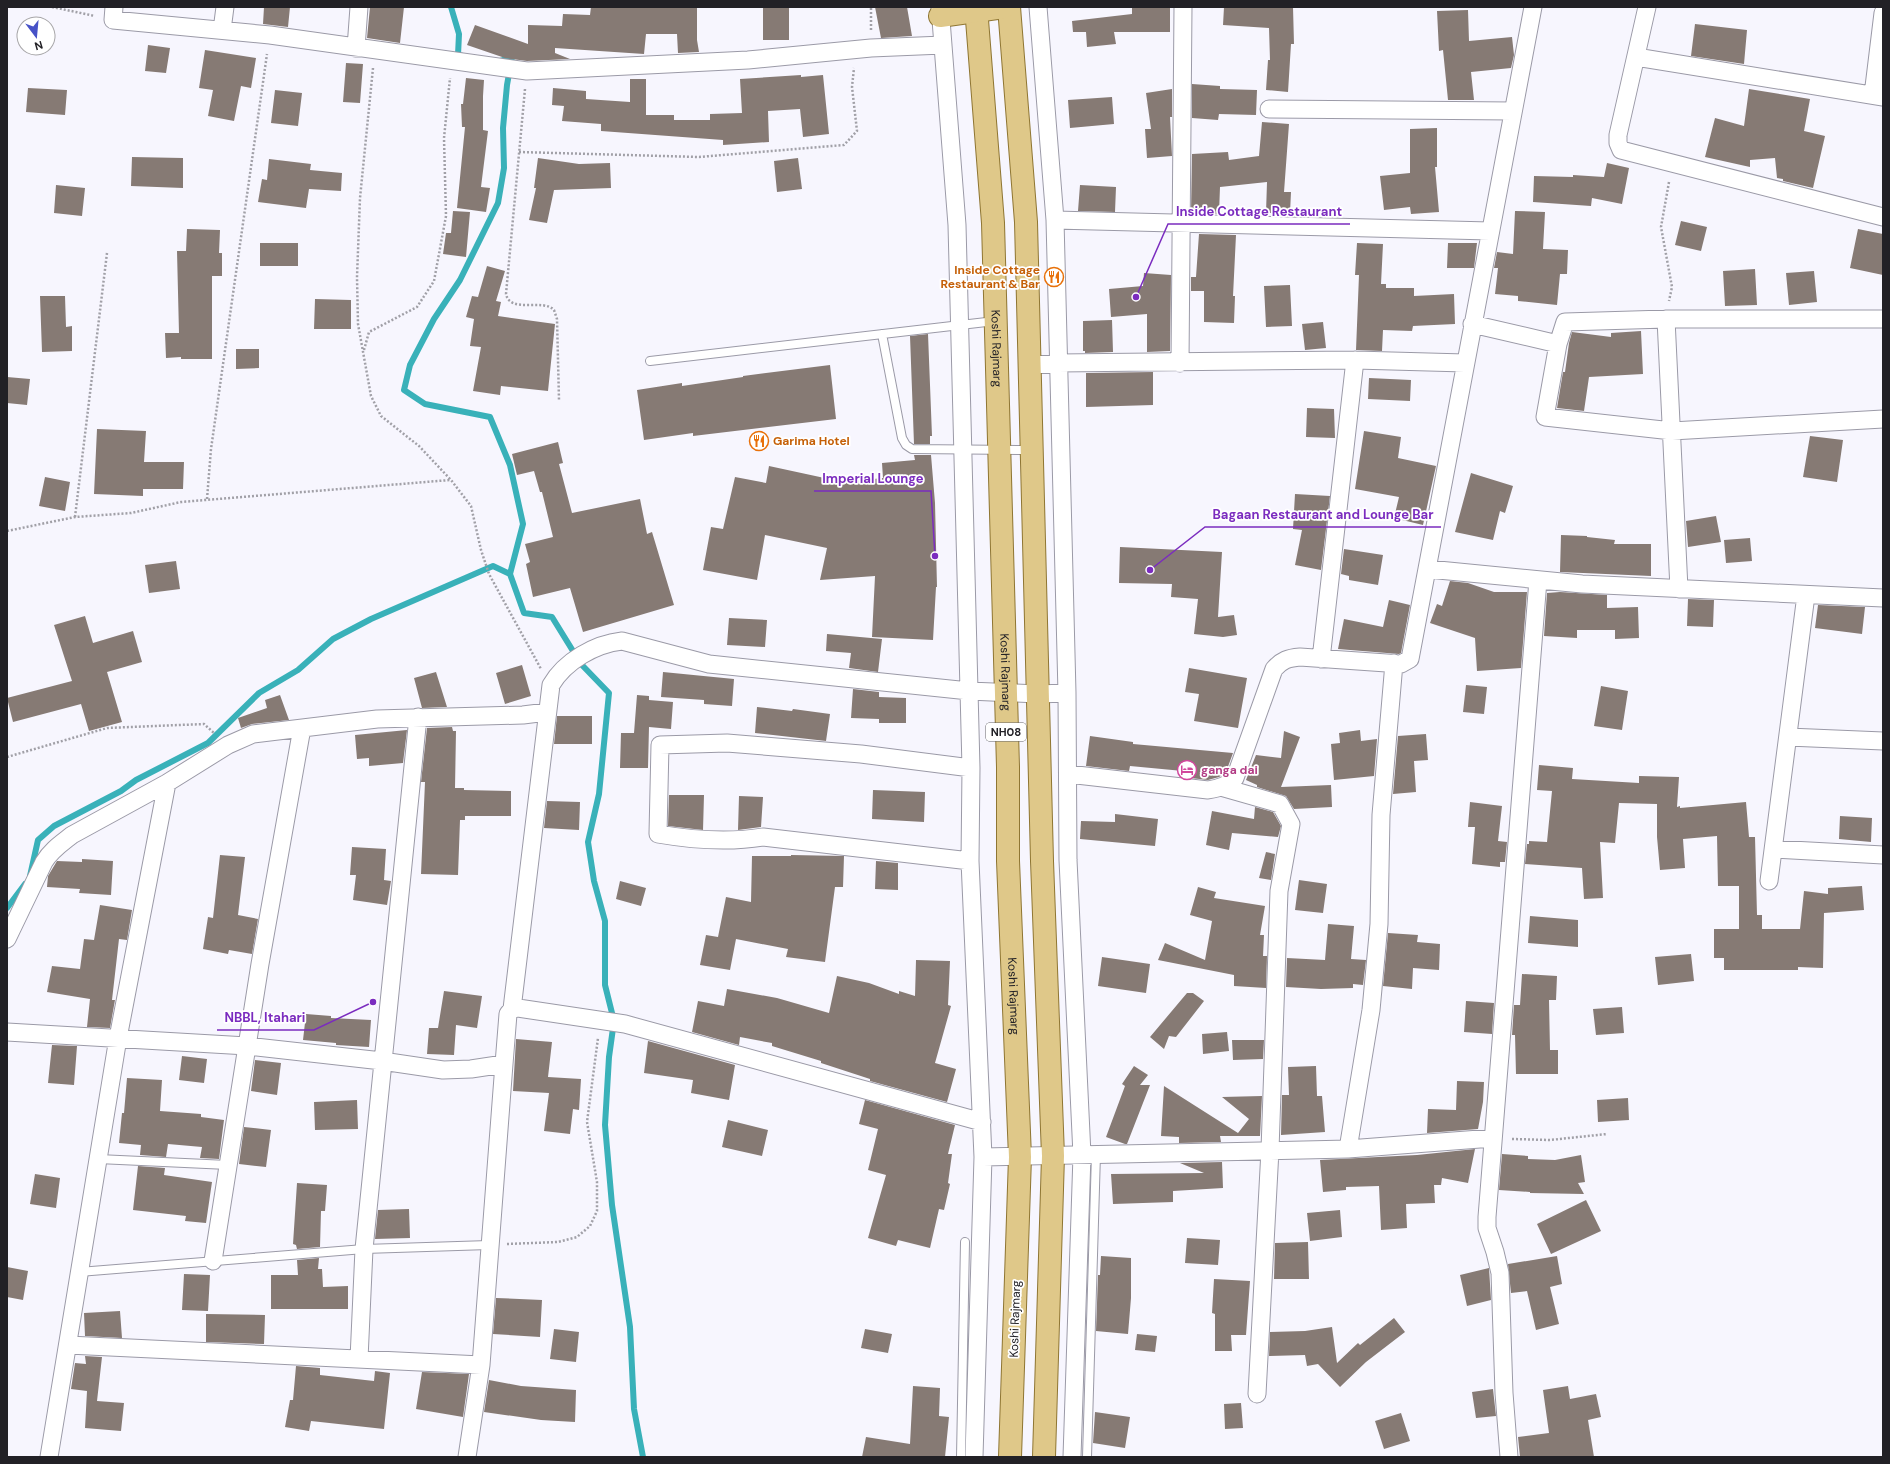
<svg xmlns="http://www.w3.org/2000/svg" width="1890" height="1464" font-family="'DM Sans',sans-serif">
  <rect width="100%" height="100%" fill="#f7f6fe"/>
  <g fill="none" stroke-linecap="round" stroke-linejoin="round">
    <path stroke="#39b1b9" stroke-width="6" d="M451,7L459,34L458,55L463,56
      M497,62L512,57L507,85L503,128L504,168L498,203L460,280L434,319L410,365L404,390L425,404L490,417L510,465L523,524L510,574L524,613L552,617L581,664L609,693L599,794L588,842L594,881L605,921V985L614,1021L609,1057L605,1125L612,1205L630,1327L634,1409L643,1457
      M30,876L38,840L54,826L121,791L136,780L208,743L259,693L298,670L333,639L371,619L493,566L510,574
      M7,908L25,884"/>
  </g>
  <path fill="#867a74" d="M264,7H290L288,27L263,24Z
    M370,7H404L400,43L367,38Z
    M591,7H697V40L699,52L678,53L677,34H646L644,54L555,48V53L570,59L527,61L505,58L467,45L475,25L528,44V25L562,26L563,14L590,15Z
    M763,7H789V40H763Z
    M875,7H907L912,36L881,38Z
    M1132,7H1170V32H1114L1116,44L1087,47L1086,32H1073L1072,21L1132,14Z
    M1224,7H1293L1294,44H1291L1288,92L1266,90L1268,60H1270L1269,28L1223,25Z
    M1468,10L1469,41L1512,37L1514,55L1511,68L1471,72L1474,100H1448L1443,50L1439,51L1437,11Z
    M1695,24L1747,30L1744,64L1691,56Z
    M148,45L170,48L166,73L145,71Z
    M205,50L256,58L251,88L241,86L234,121L208,116L213,90L199,88Z
    M346,63L363,64L360,103L343,102Z
    M801,75V77L823,75L829,134L803,137L800,109L768,111L769,142L723,145V140L601,131V124L562,121L564,106L552,105L553,88L586,91V99L630,102V79H646V115H674V120H710V114L742,113L740,79Z
    M466,78L484,80L483,96V130L488,131L481,187L490,188L486,212L457,208L465,127H462L461,104H463Z
    M1192,84L1220,86V89L1257,90L1256,115L1219,114L1218,120L1192,118Z
    M28,88L67,90L65,115L26,112Z
    M1172,89V117H1170L1172,156L1147,158L1145,129H1151L1146,93Z
    M1749,89L1810,99L1804,131L1825,136L1813,188L1783,181V179L1777,178L1775,158L1750,160V167L1705,157L1715,118L1744,126Z
    M275,90L302,93L298,126L271,123Z
    M1112,97L1114,124L1070,128L1068,100Z
    M1262,122L1289,124L1284,192H1291L1290,213H1266L1267,182L1220,187L1219,214L1191,212L1192,154L1228,152L1229,160L1259,156Z
    M1437,128V167H1435L1439,212L1411,214L1410,207L1384,210L1380,176L1410,173V129Z
    M132,157L183,158V188L131,186Z
    M538,158L579,164L610,163L611,188L554,190L547,223L529,220L536,188H534Z
    M798,158L802,189L777,192L774,161Z
    M269,159L311,164L310,170L342,173L341,191L309,189L306,208L258,202L262,179L267,180Z
    M1607,163L1629,168L1622,204L1592,198L1591,206L1533,202L1534,176L1573,177V175L1604,177Z
    M56,185L85,188L82,216L54,213Z
    M1080,185L1116,187L1115,212L1078,211Z
    M453,211L470,212L466,257L443,254L446,233H451Z
    M1515,211L1545,212L1543,249L1568,250L1567,274H1560L1557,305L1518,301V296L1495,294L1498,268H1494L1497,252L1513,254Z
    M1681,221L1707,227L1701,251L1675,245Z
    M187,229L220,230L219,253H222V276H212V359H181V357L166,358L165,333H179L177,251H186Z
    M1858,229L1883,234V275L1850,268Z
    M1199,234L1236,235L1233,296H1235L1234,323L1204,322V291H1191V277H1196Z
    M260,243H298V266H260Z
    M1357,243L1383,244L1381,284H1386V288H1414V296L1454,294L1455,324L1413,326L1412,331L1383,330L1382,351L1356,350L1359,275H1355Z
    M1448,243H1477L1474,268H1447Z
    M487,266L505,271L496,301L501,302L498,316L555,324L548,391L501,386L500,395L473,391L481,347L470,346L474,319L466,317L472,296L478,297Z
    M1755,269L1757,305L1725,306L1723,271Z
    M1814,271L1817,302L1789,305L1786,273Z
    M1144,273L1171,275L1170,351L1147,352V314L1111,317L1109,289L1143,286Z
    M1290,285L1292,326L1266,327L1264,286Z
    M40,296H65L66,327L72,326V351L42,352Z
    M315,299L351,300V329H314Z
    M1112,320L1113,352L1085,353V351H1083V321Z
    M1323,322L1326,348L1305,350L1302,324Z
    M1641,331L1643,374L1589,377L1584,411L1557,408L1563,372H1565L1569,343L1572,332L1611,337V333Z
    M928,334L932,436H930V444H914L910,336Z
    M236,349H259V368L236,369Z
    M830,365L836,419L693,436V433L644,440L637,390L682,383V386L743,377V376Z
    M1153,372V405L1086,407V373Z
    M7,377L30,379L27,405L7,403Z
    M1369,378L1411,380L1410,401L1368,399Z
    M1307,408L1334,409L1335,438L1306,437Z
    M97,429L146,431L144,462H184L183,489H143V496L94,494Z
    M1364,431L1401,437L1398,458L1436,466L1423,525L1394,518L1399,497L1355,489Z
    M1810,436L1843,440L1837,482L1803,477Z
    M558,442L563,463L559,464L572,513L640,499L647,534L652,532L674,605L583,632L570,588L533,597L526,564L530,562L525,544L553,537L542,492H540L534,471L517,475L512,454Z
    M914,455H931L935,503L937,587H936L933,640L872,637L875,576L820,580L827,548L765,535L757,580L703,570L711,527L723,529L735,477L766,483L769,466L843,482L883,478L882,463L915,460Z
    M1471,473L1513,486L1505,513L1500,511L1493,540L1455,532Z
    M45,477L70,482L65,511L39,506Z
    M1295,494L1330,496L1321,570L1295,565L1302,530L1293,529Z
    M1716,516L1721,542L1688,547L1686,521Z
    M1561,535L1587,536V537L1615,540L1614,544H1651V576L1560,572Z
    M1750,538L1752,561L1726,563L1724,540Z
    M1120,547L1222,552L1218,617L1234,615L1237,635L1223,637L1194,634L1198,599L1171,597L1172,584L1119,583Z
    M1344,549L1383,555L1378,585L1349,580V576L1341,574Z
    M176,561L180,589L149,593L145,565Z
    M1450,581L1468,583L1494,592H1527L1521,668L1477,671L1475,638L1430,623L1437,604L1442,606Z
    M1560,592L1607,595V608L1638,607L1639,638L1615,639V630H1577V638L1544,636L1547,593Z
    M1688,599L1714,600L1713,627L1687,626Z
    M1389,600L1410,605L1401,653L1399,654L1338,649L1344,619L1383,627Z
    M1818,605L1865,607L1862,634L1815,628Z
    M85,616L93,643L133,631L142,662L107,672L122,722L89,731L81,704L13,722L7,698L72,681L54,625Z
    M729,618L767,620L765,647L727,645Z
    M827,634L882,639L878,672L849,668L851,653L826,651Z
    M522,665L531,696L505,704L496,673Z
    M1189,668L1247,678L1238,728L1194,721L1199,694L1185,692Z
    M436,672L447,707L422,708L414,678Z
    M663,672L734,679L732,706L704,704V700L661,697Z
    M1466,685L1487,687L1484,714L1463,712Z
    M1601,686L1628,691L1622,730L1594,726Z
    M853,689L879,692V697L906,698V723H879V719L851,718Z
    M280,695L289,720L252,724L241,728L238,718L267,708L265,700Z
    M637,695L649,696V700L673,702L671,729L649,727L648,768H620L621,733H634Z
    M757,707L792,711L793,709L830,714L826,741L755,733Z
    M557,716H592V744H554Z
    M452,727L453,731H456L455,788H464V790L511,791V816H465V820H460L458,875L421,874L425,782H421L427,728Z
    M407,730L403,763L369,766V758L357,759L355,735Z
    M1360,730L1361,741L1377,739L1374,776L1334,780L1331,744L1340,743L1339,733Z
    M1284,731L1300,737L1281,787L1331,785L1332,807L1294,809L1286,796L1257,787V785L1246,780L1256,755L1281,758Z
    M1426,734L1428,760L1414,761L1416,792L1393,794L1398,736Z
    M1090,736L1133,742V744L1233,753L1226,772L1219,777L1208,780L1182,777L1183,771L1130,766L1129,771L1086,766Z
    M1539,765L1573,768L1572,779L1639,783V776L1679,777L1677,807L1680,806V808L1746,802L1749,837H1755L1757,915H1762V929H1800L1804,891L1828,894V888L1862,886L1864,910L1824,913L1823,968L1798,967V970H1724V958H1714V929H1739V886H1718L1717,836L1683,839L1685,868L1660,870L1657,837V804L1619,803L1615,843L1600,842L1603,898L1584,899L1582,868L1525,864L1527,844H1529V841L1547,842L1552,791L1537,790Z
    M873,790L925,792L924,822L872,819Z
    M669,795H704L703,830L668,826Z
    M739,796L763,797L761,827L738,830Z
    M547,801L580,802L579,830L544,828Z
    M1470,802L1502,806L1498,841L1507,842L1505,862H1500V867L1472,864L1475,827H1468Z
    M1255,807L1273,812L1281,826L1278,837L1232,833L1229,850L1206,845L1212,811L1254,819Z
    M1115,814L1158,819L1155,846L1080,839L1081,821L1115,822Z
    M1840,816L1872,818L1871,842L1839,839Z
    M352,847L386,849L384,880L391,881L387,905L353,900L356,875H350Z
    M1266,852L1275,854L1271,880L1259,878Z
    M220,855L245,857L238,915L258,919L252,954L229,950L228,954L203,949L208,917L213,918Z
    M791,855L844,856L843,887H835L825,962L786,957L788,949L736,939L730,970L700,965L706,935L718,937L726,897L751,902L752,856H791Z
    M82,859L113,861L111,895L79,893L80,889L47,887L48,876L57,861L82,862Z
    M876,861L898,863V890L875,889Z
    M1299,880L1327,884L1323,913L1295,910Z
    M620,881L646,888L641,906L616,899Z
    M1198,887L1216,892L1214,898L1265,906L1260,935H1264L1263,956H1267L1266,988L1234,986V975L1158,960L1165,943L1205,960L1212,921L1190,915Z
    M100,905L132,910L127,940L119,939L112,1000H115L110,1028L87,1027L90,999L47,992L52,966L80,969L84,939L94,940Z
    M1530,916L1578,920V947L1528,943Z
    M1328,924L1354,926L1351,959L1366,960L1363,985L1353,984V988L1321,989L1286,987L1287,958L1325,960Z
    M1388,933L1418,935L1417,942L1440,944L1439,970L1413,968L1412,989L1383,986Z
    M1691,954L1694,981L1658,985L1655,957Z
    M1102,957L1150,964L1146,993L1098,986Z
    M916,960L950,961L948,1005L951,1006L935,1063L956,1069L947,1102L870,1081V1079L821,1063V1061L772,1046V1043L740,1037L739,1045L692,1032L698,1001L724,1006L727,989L777,998L829,1013L837,976L869,983L899,994V991L915,996Z
    M1522,974L1557,976L1556,1000H1549L1550,1050H1558V1074H1516L1515,1035H1512L1514,1005H1520Z
    M444,991L482,996L477,1028L456,1025L454,1055L427,1054L429,1028H438Z
    M1187,993H1193L1204,1001L1176,1037L1169,1036L1164,1049L1150,1037Z
    M1466,1001L1494,1003L1492,1034L1464,1032Z
    M1622,1007L1624,1033L1596,1035L1593,1009Z
    M306,1014L331,1016V1018L371,1020L369,1047L336,1045V1043L303,1040Z
    M1227,1032L1229,1051L1203,1054L1202,1034Z
    M516,1039L552,1042L548,1077L581,1079L579,1110L573,1109L570,1134L544,1131L549,1093L513,1091Z
    M1232,1040H1264L1263,1059L1233,1060Z
    M648,1041L735,1065L729,1100L691,1093L693,1080L644,1073Z
    M52,1045L77,1046L74,1085L48,1083Z
    M182,1056L207,1059L204,1083L179,1080Z
    M255,1060L281,1063L277,1095L251,1091Z
    M1134,1066L1148,1075L1140,1085H1150L1127,1144H1125L1106,1137L1125,1086L1122,1084Z
    M1316,1066L1317,1096H1322L1325,1132L1281,1135L1282,1095H1289L1288,1067Z
    M127,1078L162,1080L160,1111L201,1114V1117L224,1120L219,1159L200,1158L202,1147L168,1144L166,1157L140,1155L141,1145L119,1143L122,1113H124Z
    M1457,1081L1484,1082L1483,1102L1478,1129L1427,1133L1428,1109L1456,1110Z
    M1164,1086L1238,1133L1249,1119L1222,1097L1262,1096L1260,1136H1220L1221,1142L1179,1143V1137L1161,1136Z
    M1628,1098L1629,1120L1598,1122L1597,1100Z
    M357,1100L358,1129L315,1130L314,1102Z
    M865,1100L955,1125L948,1154H952L948,1183L950,1184L944,1210L939,1209L930,1248L898,1240L896,1246L868,1238L886,1175L868,1170L878,1129L859,1124Z
    M728,1120L768,1130L762,1156L722,1147Z
    M244,1127L271,1130L266,1167L239,1164Z
    M1475,1149L1468,1183L1442,1178L1441,1185H1434L1435,1203L1406,1204L1407,1228L1381,1230L1379,1186L1346,1187V1190L1323,1192L1320,1160L1417,1155Z
    M1502,1154L1528,1156V1159L1555,1160L1581,1155L1585,1182L1578,1183L1584,1194L1530,1193V1192L1499,1190Z
    M1222,1162L1223,1188L1173,1191V1202L1113,1204L1111,1174L1204,1173L1180,1163Z
    M138,1166L165,1168L164,1175L212,1182L206,1223L185,1221L186,1216L133,1210Z
    M35,1174L60,1178L56,1208L30,1204Z
    M297,1183L327,1185L325,1211H321L320,1247L297,1249L296,1245L293,1244Z
    M1586,1200L1601,1231L1551,1254L1537,1224Z
    M409,1209L410,1238L375,1239L378,1210Z
    M1340,1210L1342,1237L1310,1241L1307,1213Z
    M1187,1238L1220,1240L1218,1265L1185,1263Z
    M1308,1242L1309,1279H1274L1275,1243Z
    M1101,1256L1131,1258V1298L1128,1334L1096,1331L1098,1275H1100Z
    M1557,1256L1562,1284L1550,1287L1559,1324L1536,1330L1527,1291L1511,1293L1508,1264Z
    M319,1258L318,1269H322L323,1287L348,1286V1309H271V1275H298L297,1260Z
    M7,1267L28,1271L23,1300L7,1297Z
    M1489,1268L1491,1300L1467,1306L1460,1275Z
    M184,1274L210,1275L208,1311L182,1310Z
    M1214,1279L1250,1281L1246,1335H1231L1232,1351H1215V1314L1212,1313Z
    M496,1298L542,1300L540,1337L493,1334Z
    M120,1311L122,1338L85,1336L84,1313Z
    M206,1314L265,1315L264,1344L206,1342Z
    M1394,1318L1405,1332L1366,1362L1340,1387L1318,1364L1307,1366L1305,1355L1269,1356L1270,1332L1305,1331L1332,1327L1337,1363L1358,1343L1360,1345Z
    M554,1329L579,1332L576,1362L550,1359Z
    M865,1329L892,1334L888,1353L861,1348Z
    M1137,1334L1157,1336L1155,1352L1135,1350Z
    M85,1356L102,1357L97,1401L124,1403L121,1431L85,1428L87,1391L71,1389L75,1363L86,1364Z
    M296,1366L320,1368V1375L374,1381L375,1371L390,1373L384,1429L311,1421L309,1431L285,1427L290,1400H293Z
    M422,1372L469,1374L463,1417L416,1409Z
    M489,1380L521,1386L576,1390L575,1422L541,1420L484,1412Z
    M913,1386L940,1388L939,1416L949,1417L945,1457H862L866,1437L910,1444Z
    M1568,1386L1570,1399L1596,1394L1601,1417L1588,1420L1594,1457H1520L1518,1437L1549,1433L1543,1390Z
    M1493,1389L1496,1416L1476,1418L1472,1392Z
    M1241,1403L1243,1428L1225,1429L1224,1404Z
    M1095,1412L1130,1417L1125,1448L1093,1443Z
    M1401,1413L1410,1441L1384,1449L1375,1421Z"/>
  <g fill="none" stroke-linecap="round" stroke-linejoin="round">
    <g stroke="#9b9aa7" stroke-width="10">
      <path id="service" d="M882,334L902,438L906,445L912,449L1030,450
        M650,361L995,321
        M98,1159L228,1165
        M79,1272L364,1249L489,1245
        M961,1457L965,1242
        M1087,1457L1096,1154"/>
    </g>
    <g stroke="#9b9aa7" stroke-width="19">
      <path id="minor" d="M114,7L113,20L270,35L527,71L748,60L871,48L943,45
        M940,7L957,225L971,768L970,861L983,1157L974,1457
        M1038,7L1055,220L1067,693L1068,860L1082,1155L1072,1457
        M1647,7L1618,135V143L1621,150L1883,217
        M222,30L225,7
        M356,48L359,7
        M1636,57L1883,97
        M1873,95L1883,13
        M1269,109L1513,111
        M1055,220L1490,231
        M1666,319L1565,322L1558,344L1545,417L1672,431L1883,419
        M1472,324L1558,344
        M1180,363L1183,7
        M1030,365L1058,363L1355,360L1465,363
        M1428,569L1582,584L1883,598
        M1679,589L1666,319H1883
        M1321,659L1355,360
        M1788,737L1883,741
        M1068,774L1208,790C1219,788 1227,786 1235,778L1274,669C1282,660 1288,658 1300,657L1401,664L1410,659L1533,7
        M1221,787L1280,804L1291,824L1279,891L1270,1150L1257,1394
        M1774,849L1883,855
        M970,861L763,837C727,843 693,840 658,834L660,745L727,743L861,754L971,768
        M1769,881L1806,595
        M7,939L44,862C51,850 62,843 72,835L167,783L228,745L253,734L377,719L523,715L547,712
        M512,1009L551,685C565,661 595,644 622,641L709,664L969,691L1038,694L1067,693
        M7,1032L247,1046L382,1061L443,1070L471,1069L504,1064L508,1014L512,1009L518,1008L625,1024L982,1122
        M1348,1149L1371,1010L1379,924L1381,815L1394,663
        M983,1157L1348,1149L1493,1138
        M213,1261L260,964L302,728
        M68,1345L481,1365
        M359,1359L364,1249L418,717
        M49,1457L118,1038L167,783
        M467,1457L481,1365L504,1064
        M1509,1457L1504,1393L1500,1273L1495,1252L1487,1228V1217L1538,580"/>
    </g>
    <g stroke="#8f7633" stroke-width="24">
      <g id="primary">
        <path id="s1" d="M976,7L993,223L1008,767V861L1020,1157L1010,1457"/>
        <path d="M1009,7L1026,222L1042,861L1053,1156L1044,1457"/>
        <path d="M940,16L1004,7"/>
      </g>
    </g>
    <path stroke="#a1a0a7" stroke-width="2.5" stroke-dasharray="2 2" stroke-linecap="butt" d="M52,7L95,16
      M871,30V7
      M373,68L360,198L357,277L358,324L371,396L381,416L419,446L451,480L471,506L481,550L489,574L541,669
      M525,89L506,294C510,314 543,298 554,310L557,319L559,400
      M519,152L699,157L844,145L857,131L852,87L854,68
      M1669,182L1661,227L1672,287L1669,301
      M364,350L369,332L417,307L434,281L446,216L444,138L450,78
      M207,499L211,449L267,54
      M75,517L107,253
      M7,531L75,517L131,513L181,502L450,480
      M7,757L107,728L204,724L214,733
      M1512,1139L1550,1140L1607,1134
      M507,1244L558,1242L577,1237L590,1226L597,1211V1182L587,1122L598,1038"/>
    <use href="#service" stroke="#fff" stroke-width="8"/>
    <use href="#minor" stroke="#fff" stroke-width="17"/>
    <use href="#primary" stroke="#dfc889" stroke-width="22"/>
  </g>
  <defs>
    <g id="restaurant-ring" transform="scale(1)"><circle r="9.5" fill="#fff" stroke="#e8710a" stroke-width="1.5"/><path d="M-5-6h1v4h1v-4h1v4h1v-4h1v5L-1.5 .5V6h-2V.5L-5-1ZM5-6V6H3V1.5H1.5Q1.5-4 5-6Z" fill="#e8710a"/></g>
    <g id="hotel-ring" transform="scale(1)"><circle r="9.5" fill="#fff" stroke="#d1479c" stroke-width="1.5"/><path d="M-6-4.5h1.5V1H6V5H4.5V3h-9V5H-6ZM-4 0a1.8 1.8 0 1 1 3.6 0ZM.5 0V-2.5h3Q6-2.5 6 0Z" fill="#d1479c"/></g>
  </defs>
  <g fill-rule="evenodd">
    <use href="#restaurant-ring" x="1054" y="277"/>
    <use href="#restaurant-ring" x="759" y="441"/>
    <use href="#hotel-ring" x="1187" y="770"/>
  </g>
  <g text-anchor="middle" dominant-baseline="central" stroke-width="3.5" stroke-linejoin="round" paint-order="stroke">
    <rect fill="#fff" stroke="#646467" stroke-width="1" x="986" y="723" width="40" height="18" rx="3"/>
    <g font-size="11" font-weight="bold" fill="#222126">
      <text x="1006" y="732">NH08</text>
    </g>
    <g font-size="12" font-weight="bold" fill="#c56008" stroke="#fff" text-anchor="end">
      <text x="1040" y="270">Inside Cottage<tspan x="1040" dy="14">Restaurant &amp; Bar</tspan></text>
      <text x="773" y="441" text-anchor="start">Garima Hotel</text>
    </g>
    <g font-size="12" fill="#222126" stroke="#fff">
      <text stroke="none"><textPath href="#s1" startOffset="342">Koshi Rajmarg</textPath></text>
      <text stroke="none"><textPath href="#s1" startOffset="666">Koshi Rajmarg</textPath></text>
      <text stroke="none"><textPath href="#s1" startOffset="990">Koshi Rajmarg</textPath></text>
      <text transform="translate(1015 1319) rotate(-88)">Koshi Rajmarg</text>
    </g>
    <g font-size="12" font-weight="bold" fill="#b23c85" stroke="#fff" text-anchor="start">
      <text x="1201" y="770">ganga dai</text>
    </g>
  </g>
  <path fill="none" stroke="#7b2cbf" stroke-width="1.5" d="M1136 297L1168 224H1350M935 556L931 491H814M1150 570L1205 527H1441M373 1002L314 1030H217"/>
  <g fill="#7b2cbf" stroke="#fff" stroke-width="1.5">
    <circle cx="1136" cy="297" r="4"/>
    <circle cx="935" cy="556" r="4"/>
    <circle cx="1150" cy="570" r="4"/>
    <circle cx="373" cy="1002" r="4"/>
  </g>
  <g font-size="13" text-anchor="middle" font-weight="bold" fill="#7b2cbf" stroke="#fff" stroke-width="3.5" stroke-linejoin="round" paint-order="stroke">
    <text x="1259" y="216">Inside Cottage Restaurant</text>
    <text x="873" y="483">Imperial Lounge</text>
    <text x="1323" y="519">Bagaan Restaurant and Lounge Bar</text>
    <text x="265" y="1022">NBBL, Itahari</text>
  </g>
  <rect width="1890" height="1464" fill="none" stroke="#222126" stroke-width="16"/>
  <g transform="translate(36 36) rotate(164)"><circle r="19" fill="#ffffff" stroke="#a7a6a8"/>
  <path d="M0-3L7 15L0 10L-7 15Z" fill="#4752c7"/>
  <text y="-6" font-size="11" font-weight="bold" text-anchor="middle" fill="#222126">N</text>
  </g>
</svg>
